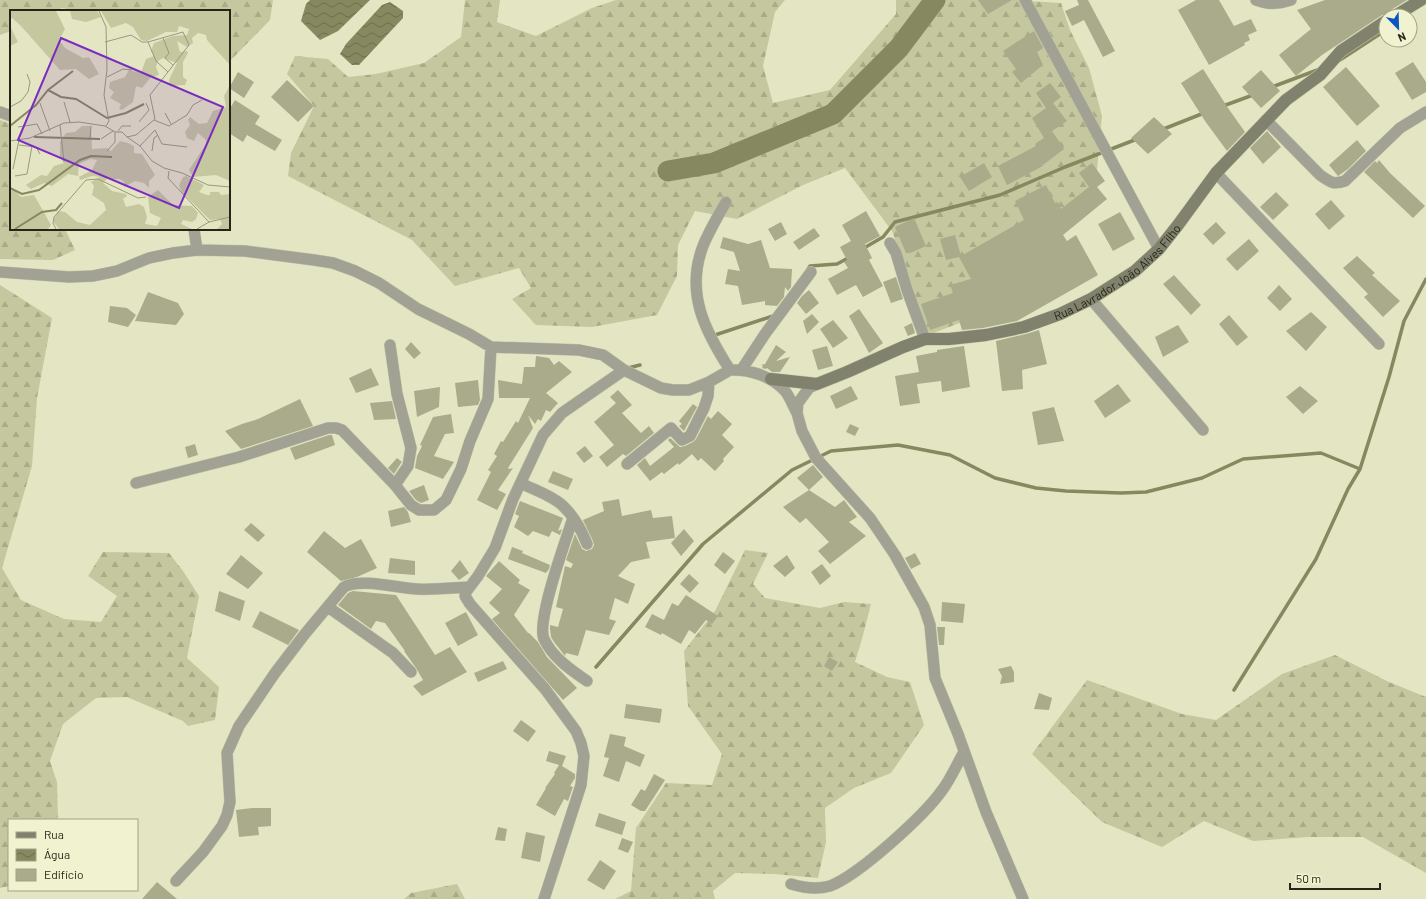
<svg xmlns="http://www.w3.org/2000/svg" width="1426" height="899" font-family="Barlow,sans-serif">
  <defs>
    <pattern id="forest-firs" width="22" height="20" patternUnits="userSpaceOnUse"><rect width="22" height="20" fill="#c5c79f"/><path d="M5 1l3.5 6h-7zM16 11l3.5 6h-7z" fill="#a9ab88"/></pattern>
    <pattern id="water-waves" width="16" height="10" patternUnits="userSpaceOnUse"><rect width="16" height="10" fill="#868860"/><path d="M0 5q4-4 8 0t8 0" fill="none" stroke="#6d6f4e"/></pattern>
  </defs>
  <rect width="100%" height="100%" fill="#e4e6c3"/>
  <path fill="url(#forest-firs)" d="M0,0H273L270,20L229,62V11H77L62,8L56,11H11V31L0,35Z
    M465,0H500L497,22L536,36L592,8L616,0H785L775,12L763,66L773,103L830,90L896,14V0H1027L1029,1L1061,3L1070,30L1089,68L1102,116L1097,170L1087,206L991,311L928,335L892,231L845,168L803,185L737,219L695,211L678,245L677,276L657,315L592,327L536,325L512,299L531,288L519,268L455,286L412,240L288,176L291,153L314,106L287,74L295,56L328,59L348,77L376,74L424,63L461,37Z
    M0,120L11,124V229H65L75,250L53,260L0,259Z
    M0,285L52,318L37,398L32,466L2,568L21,600L64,619L101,622L117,596L88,576L103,552L169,553L183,571L199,596L187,658L219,687L215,720L188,726L183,721L127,697L96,698L63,724L50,761L57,782L58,820H9V886L0,888Z
    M745,550L768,553L753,584L765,598L820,608L844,602L871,604L862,639L855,662L887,677L910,682L924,725L891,773L854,788L825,808L826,842L818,878L774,874L735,873L713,891L715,899H615L631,891L636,828L666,783L712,785L722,754L688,706L684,651L715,611Z
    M1335,655L1389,682L1426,697V873L1363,837H1309L1253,841L1204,821L1162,847L1102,822L1032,754L1087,680L1182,714L1216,720L1282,674Z
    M457,884L465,899H404L411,893Z"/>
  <path fill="url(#water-waves)" d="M310,0H370L338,31L320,40L301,21L306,4Z
    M390,2L403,11V18L359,65H352L340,54L346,44L382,5Z"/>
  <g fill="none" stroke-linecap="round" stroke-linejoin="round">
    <path stroke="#868860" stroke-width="3.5" d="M1340,60L1386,30
      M1272,87L1320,69
      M1223,106L1253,95
      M1161,130L1204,113
      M864,248L883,237L895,222L1000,195L1065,167L1137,139
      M808,269L810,266L837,264L850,257
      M715,335L776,315
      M628,368L640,365
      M596,667L703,544L792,470L831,451L898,445L950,455L995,478L1036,488L1066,491L1121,493L1146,492L1202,478L1243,459L1321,453L1360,469
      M1234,690L1316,559L1348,489L1360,469L1389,377L1404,321L1426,279"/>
    <path stroke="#868860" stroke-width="21" d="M668,171L714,163L833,114L899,48L935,0"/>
  </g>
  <path fill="#a9ab8a" d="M978,0H1012L988,14Z
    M1077,0H1088L1115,51L1103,57L1084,20L1072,26L1065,11L1079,5Z
    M1196,0H1219L1234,26L1251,19L1257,31L1248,35L1250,40L1244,43L1245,45L1209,65L1178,10Z
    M1325,0H1407L1391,10L1388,14L1382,15L1322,55L1296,76L1279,55L1311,29L1297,10Z
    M1034,31L1043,48L1037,52L1043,65L1021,83L1012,72L1016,69L1003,51Z
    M1413,62L1426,82V92L1412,100L1395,73Z
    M1346,67L1380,106L1357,126L1323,87Z
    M1203,69L1228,108L1245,132L1227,151L1205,121L1181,83Z
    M1261,70L1280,91L1261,108L1242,87Z
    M238,72L254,82L244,98L229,88Z
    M287,80L314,106L298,122L271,97Z
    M1050,83L1061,97L1053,103L1067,121L1052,131L1064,149L1039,168L1007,185L998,166L1036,146L1035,144L1044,138L1032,118L1046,108L1036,93Z
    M235,100L260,116L255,124L282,140L275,151L247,135L243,142L229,133V110Z
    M1154,117L1172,134L1148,154L1131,138Z
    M1267,131L1281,147L1263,164L1250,148Z
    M1357,140L1366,151L1348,169L1338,176L1329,165Z
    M1379,160L1390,173L1425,206L1413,218L1364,172L1375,161L1377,163Z
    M984,163L992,177L969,191L960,177Z
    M1092,163L1105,181L1097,187L1107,199L1063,235L1067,241L1076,235L1098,275L1017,321L983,328L962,330L959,320L930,330L921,304L953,293L950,285L971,279L959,257L946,260L940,239L955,235L961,256L1024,220L1015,201L1046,185L1055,203L1058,202L1061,209L1089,187L1079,173Z
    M1276,192L1289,205L1273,220L1260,207Z
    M1331,200L1345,216L1329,230L1315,214Z
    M866,211L880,236L865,244L872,258L869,260L883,286L863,297L856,285L837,295L828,279L848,268L844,262L847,260L840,247L851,241L842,225Z
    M1120,212L1135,239L1113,251L1098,224Z
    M914,218L926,246L910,253H906L895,227Z
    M781,222L787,234L775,241L768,229Z
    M1216,222L1226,233L1213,245L1203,234Z
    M814,228L820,236L799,250L793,242Z
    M723,237L748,244L761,240L770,268L792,269L791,287L788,291L785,287L784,297L777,306L765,305V301L742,305L738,286L725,284L728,269L740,271L734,252L720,248Z
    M1249,239L1259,251L1237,271L1226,259Z
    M1357,256L1375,273L1372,275L1400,301L1383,317L1364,297L1368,294L1343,268Z
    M1174,275L1201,305L1191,315L1163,284Z
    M896,277L903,299L891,303L883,282Z
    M1279,285L1292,299L1280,311L1267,298Z
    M809,290L819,303L806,314L797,303L802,296Z
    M148,292L178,303L184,314L176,325L135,321Z
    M110,306L127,308L136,315L128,327L108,322Z
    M859,309L883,343L869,353L849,316Z
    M1311,312L1327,327L1306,351L1286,331Z
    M812,314L819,322L807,334L803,321Z
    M1229,315L1248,337L1237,346L1219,324Z
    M833,320L848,338L833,348L820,329Z
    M912,323L915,333L908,336L904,327Z
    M1178,325L1189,342L1163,357L1155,337Z
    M1039,330L1047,364L1022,370L1023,389L1002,391L996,341L1026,334Z
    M411,342L421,353L414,359L405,349Z
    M776,345L786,352L776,361L790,357L780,372H772L767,368L766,369L762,368L763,366L761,365L765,364Z
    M827,346L833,366L818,370L812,350Z
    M964,346L970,387L942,392L941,381L917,384L920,403L900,406L895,376L919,372L916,356L937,352V350Z
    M536,356L549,358L554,365L559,361L572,372L546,393L558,403L550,412L546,410L541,421L538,419L535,424L528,415L533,428L508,468L509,469L513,468L498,490L506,494L497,510L477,500L491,472L488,470L497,456L494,454L501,441L503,442L516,421L518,423L530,398H499L498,380L522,384L524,367H535Z
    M371,368L379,385L356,393L349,378Z
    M478,380L480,400L478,405L458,407L455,383Z
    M1118,384L1131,401L1105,418L1094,401Z
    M851,386L858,399L836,409L830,396Z
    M1300,386L1318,401L1303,414L1286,397Z
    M440,387L439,407L417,417L414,391Z
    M618,390L632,405L622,413L641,433L649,426L654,433L626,456L623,454L607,467L599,457L614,445L594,422L616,403L610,397Z
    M300,399L313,426L241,449L225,431L242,424L258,419Z
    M392,401L396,419L374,420L370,403Z
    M693,404L697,407L684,431L679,426L682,424L679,421Z
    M1054,407L1064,441L1038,445L1032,412Z
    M718,411L732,424L722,435L734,447L723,459L724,461L715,471L701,458L698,461L692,454L679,465L678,463L664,474L662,472L650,481L637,465L645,458L650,466L674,447L668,440L670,438L680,447L685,446L693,442L696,439L708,416L711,419Z
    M451,414L454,433L445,434L434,456L454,462L443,479L415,468L417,456L422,446L420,445L433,417Z
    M850,424L859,428L855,436L846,432Z
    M329,435H332L335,445L295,460L290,448Z
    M195,444L198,455L188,458L185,447Z
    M585,446L593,456L584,463L576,453Z
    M397,458L402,462L401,463L394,474L388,468Z
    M813,465L823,477L809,490L797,478Z
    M553,471L573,479L568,490L548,482Z
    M424,485L429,500L421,503L416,500L409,491Z
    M809,490L835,507L844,500L857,517L849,522L866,536L830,564L818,551L829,542L806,518L800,523L783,507Z
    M619,499L622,516L651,510L653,518L672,516L675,538L646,542L650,558L631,562L618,576L635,584L628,604L615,598L609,619L616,621L609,635L586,630L578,656L566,653L565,656L554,642L551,637L550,629V625L558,627L563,609L556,607L565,566L571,568L573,564L566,560L575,534L582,549L586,551L592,549L594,545L593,541L583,520L604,511L602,502Z
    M520,501L563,518L558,531L562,529L560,535L552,531L549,537L533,531L528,536L514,527L519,516L515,514Z
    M404,507L408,512L411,522L391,527L388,511Z
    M251,523L265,535L258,542L244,530Z
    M684,529L694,541L681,556L671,543Z
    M324,531L345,548L361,539L377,568L357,577L341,581L307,552Z
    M512,547L523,551L522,553L550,565L549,569L546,573L508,559Z
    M723,552L735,561L725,574L714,565Z
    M915,553L921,564L911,569L905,558Z
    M241,555L263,573L248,589L226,574Z
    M787,555L795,568L785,577L773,566Z
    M390,558L415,561V575L388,573Z
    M460,560L469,573L459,580L451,571Z
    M499,561L520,580L518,583L530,590L514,615L528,633H529L538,642L547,657L577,688L563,700L492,619L500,613L489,603L502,589L486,576Z
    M822,564L831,576L820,585L811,572Z
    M689,574L699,583L690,593L680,584Z
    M219,591L245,601L240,621L215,611Z
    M353,591L396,595L435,655L450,647L467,672L422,696L413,686L423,680L416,668L404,651H405L385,623L376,621L371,629L338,605L348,593Z
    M686,595L718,616L712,624L706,620L695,634L689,630L681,644L662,633L661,635L645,627L652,614L664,620L672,603L678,606Z
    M942,602L965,604L963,623L941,621Z
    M260,611L299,630L288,645L252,627Z
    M466,612L478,635L458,646L445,623Z
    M937,627H945L944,645H939Z
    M829,657L838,662L832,671L824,666Z
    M503,661L507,669L478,682L474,673Z
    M1011,666L1014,672V682L1000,684L1002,676L998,669Z
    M1039,693L1052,698L1049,710L1034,709Z
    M626,704L662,709L660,723L624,718Z
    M521,720L536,731L528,742L513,731Z
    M610,734L626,737L624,746L645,755L640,767L626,761L619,782L603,776L609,758L604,757Z
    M549,751L566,756L562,766L575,774V778L570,786L573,787L568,801L564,799L555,816L536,805L546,788H545L555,774L554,773L559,765L546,761Z
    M654,774L665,780L645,811H641L631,805L641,789L645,791Z
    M252,808H271V826L258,827L259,835L239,837L236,810Z
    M599,813L626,822L622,835L595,826Z
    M498,827L507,829L505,841L495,840Z
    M526,832L545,836L540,862L521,858Z
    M622,838L633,842L628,853L618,849Z
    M600,860L616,871L604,890L587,880Z
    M157,882L177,899H142Z"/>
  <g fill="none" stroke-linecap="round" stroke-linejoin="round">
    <g stroke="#c2c3a4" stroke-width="12">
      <path id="street" d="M1025,0L1159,249
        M1256,0C1269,5 1278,4 1291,0
        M0,112L11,116
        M1266,120L1320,175C1330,182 1333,185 1345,181L1400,128L1426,112
        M1216,173L1379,344
        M726,202C718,216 709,231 703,246C685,293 705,331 730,370C750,369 771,376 785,391C790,397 793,406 797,413
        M194,229L197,250
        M890,243L896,253L907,290L925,339
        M0,272L69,277L93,276L117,271L149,258L173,253L197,250L245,251L314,260L333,263L355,271L379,283L418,309L469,334L491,347L579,350L603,355L624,370
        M1091,299L1203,430
        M390,345L397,394L411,448L408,466L395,485
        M742,369L765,334L811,272
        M817,384L809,388L798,403L797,413L802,431L816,458L870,518L895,555L924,607L930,625L935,678L958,734L986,812L1023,899
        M627,464L671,428L682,440L690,436L704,408L708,396L709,382
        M136,483L239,457L328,428H336L342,430L395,485L411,505L419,510H434L446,500L461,469L470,441L488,399L491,347
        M521,483C534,490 551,495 562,505C573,515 582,531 587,544
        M573,518C566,540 536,621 544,639C553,658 571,670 587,681
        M328,607L393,653L411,672
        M176,881L203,852L222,826L227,815L230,802L227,753L239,726L275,673L304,635L344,587C361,578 397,588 417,589C434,590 452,588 469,587
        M791,884C804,888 816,890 830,886C859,875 925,815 943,789C951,778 957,764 964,752
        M544,899L581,785L584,756L581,743L576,731L545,689L470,604L465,596L466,592L478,576L495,548L513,499L543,435L562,413L624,370L661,388L673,390H689L709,382L730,370"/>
    </g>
    <g stroke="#c2c3a4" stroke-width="13">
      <g id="secondary">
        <path d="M1395,16L1421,0"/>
        <path id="s1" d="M771,379L817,384L847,372L903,347L925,339H949L986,335L1024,327L1060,314L1091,299L1135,271L1159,249L1178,225L1216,173L1286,100L1320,75L1341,51L1386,21"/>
      </g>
    </g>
    <use href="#street" stroke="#a1a293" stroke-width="11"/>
    <use href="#secondary" stroke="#81826d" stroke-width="12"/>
  </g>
  <g text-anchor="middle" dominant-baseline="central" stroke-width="3" stroke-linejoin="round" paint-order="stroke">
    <g font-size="12" fill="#252619" stroke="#f1f3d0">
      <text stroke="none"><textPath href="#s1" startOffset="373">Rua Lavrador João Alves Filho</textPath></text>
    </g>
  </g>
  <g transform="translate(10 10)">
    <rect width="220" height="220" fill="#e4e6c3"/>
    <path d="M4,180L11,187L24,185L41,215L38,219H0V181Z" fill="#c5c79f"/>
    <path d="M0,1H46L55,19L49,30L55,38L73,48L79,47L89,64L79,69L66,59L50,60L11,16L2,8L0,9ZM60,1H87L91,7L76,12L62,9ZM91,1H220V55L197,30L196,25L188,23L182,28L183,33L177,37L167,31L170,42L177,41L178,43L173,52V67L177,70L175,75L160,76L159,70L167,53L153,48L148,51L146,57L149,65L141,67L132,78L126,76L123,92L112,100L109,99L111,94L100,88L104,82L99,78L100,72L115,67L119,60L131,63L136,49L144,46L141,41L144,33L163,26L177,25L179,19L169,16L167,22H156L137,31L131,30L123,17L116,13L101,18ZM0,16L8,32L0,36ZM220,75V171L206,165L183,167L179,160L196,134V130L188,123L184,131L177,128L175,122L180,115L178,110L180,107L189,114L197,113L203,101L216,97L214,86ZM72,116H81L82,139L97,138L101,141L110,131L118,133L124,136V143L132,144L145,165L139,171V178L134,173L125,171L114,177V172L110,169H97L93,173L102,181L116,184L117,186L113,189L116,197L129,194L134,197L137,207L135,214L147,216L151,208L140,203L138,187L148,180L163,195L182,196L188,203L186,209L182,212L173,210L171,214L182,219H49L43,211L48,201L55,202L67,212L80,215L96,200L94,193L82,185L84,176L81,172L90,167L82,166L70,170L69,167L82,160L87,150L80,149L69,154L68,166L58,164L42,176L34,173L21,179L16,175L31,165L37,166L44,156L54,153L50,147V132L56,123L65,122ZM176,166L194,175L189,182L197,185H200V182H209L211,185L220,184V219H207L212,214L210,209L200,210L171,181L169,175L173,167Z" fill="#c5c79f"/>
    <path fill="none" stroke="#868860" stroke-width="2" d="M38,80L51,87L66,89L97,108L116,103L134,94M0,116L26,95L38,80L63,61M24,127L90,129M0,178L12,184L29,180L70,150L81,146L102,147M5,219L32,202L46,200L52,193"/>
    <path fill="none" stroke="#98997f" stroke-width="1" d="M89,1L96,17L97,59L94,85L99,111L96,116M153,28L159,43L155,48L163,55M95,32L121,25L132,32H138L173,22L179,35L140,85L145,109L126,125L117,127L112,122H105M138,32L146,51L158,62M97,67L113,59L122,60M54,92L60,112M30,93L40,121M0,97L11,91L18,82L20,72L17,64M155,103L161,114M144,110L159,116L177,105L183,95L192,90M129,112L139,100L136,93M50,115L54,152M8,117L27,114L32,124M108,121L112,116H121M117,127L130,136L142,151L154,158L172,163L198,175L220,177M80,128L81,116M91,129L103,121M0,131L20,128L54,113L69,112L95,116L105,122V132L97,141M9,135L26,137L30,144M130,136L145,120L152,134L177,137M142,141L144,128L148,125M3,159L9,130M159,161L158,168L199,212M5,166L17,164L22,136M46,219L43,213L44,207L76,170L88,169L128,188L136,187M187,219L199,212L220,207"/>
    <path fill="#7b2cbf" fill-opacity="0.15" stroke="#7b2cbf" stroke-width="2" d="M51,28L213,97L169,198L8,130Z"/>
    <rect width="220" height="220" fill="none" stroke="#252619" stroke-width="2"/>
  </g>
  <rect x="8" y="819" width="130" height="72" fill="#f1f3d0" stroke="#9fa187"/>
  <rect x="16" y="832" width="20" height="6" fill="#81826d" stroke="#9fa187"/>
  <text x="44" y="839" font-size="12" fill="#252619">Rua</text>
  <rect x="16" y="849" width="20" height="12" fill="url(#water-waves)" stroke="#9fa187"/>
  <text x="44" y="859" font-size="12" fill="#252619">Água</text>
  <rect x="16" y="869" width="20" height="12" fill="#a9ab8a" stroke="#9fa187"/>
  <text x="44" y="879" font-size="12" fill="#252619">Edifício</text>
  <g transform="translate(1398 28) rotate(157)"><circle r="19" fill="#f1f3d0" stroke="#9fa187"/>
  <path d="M0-3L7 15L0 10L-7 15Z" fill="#0c55bf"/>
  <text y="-6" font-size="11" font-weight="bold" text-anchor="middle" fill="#252619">N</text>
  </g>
  <path d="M1290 883v6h90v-6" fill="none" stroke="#252619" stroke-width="2"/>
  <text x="1296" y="883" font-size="12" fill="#252619" stroke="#f1f3d0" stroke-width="3" paint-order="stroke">50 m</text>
</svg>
